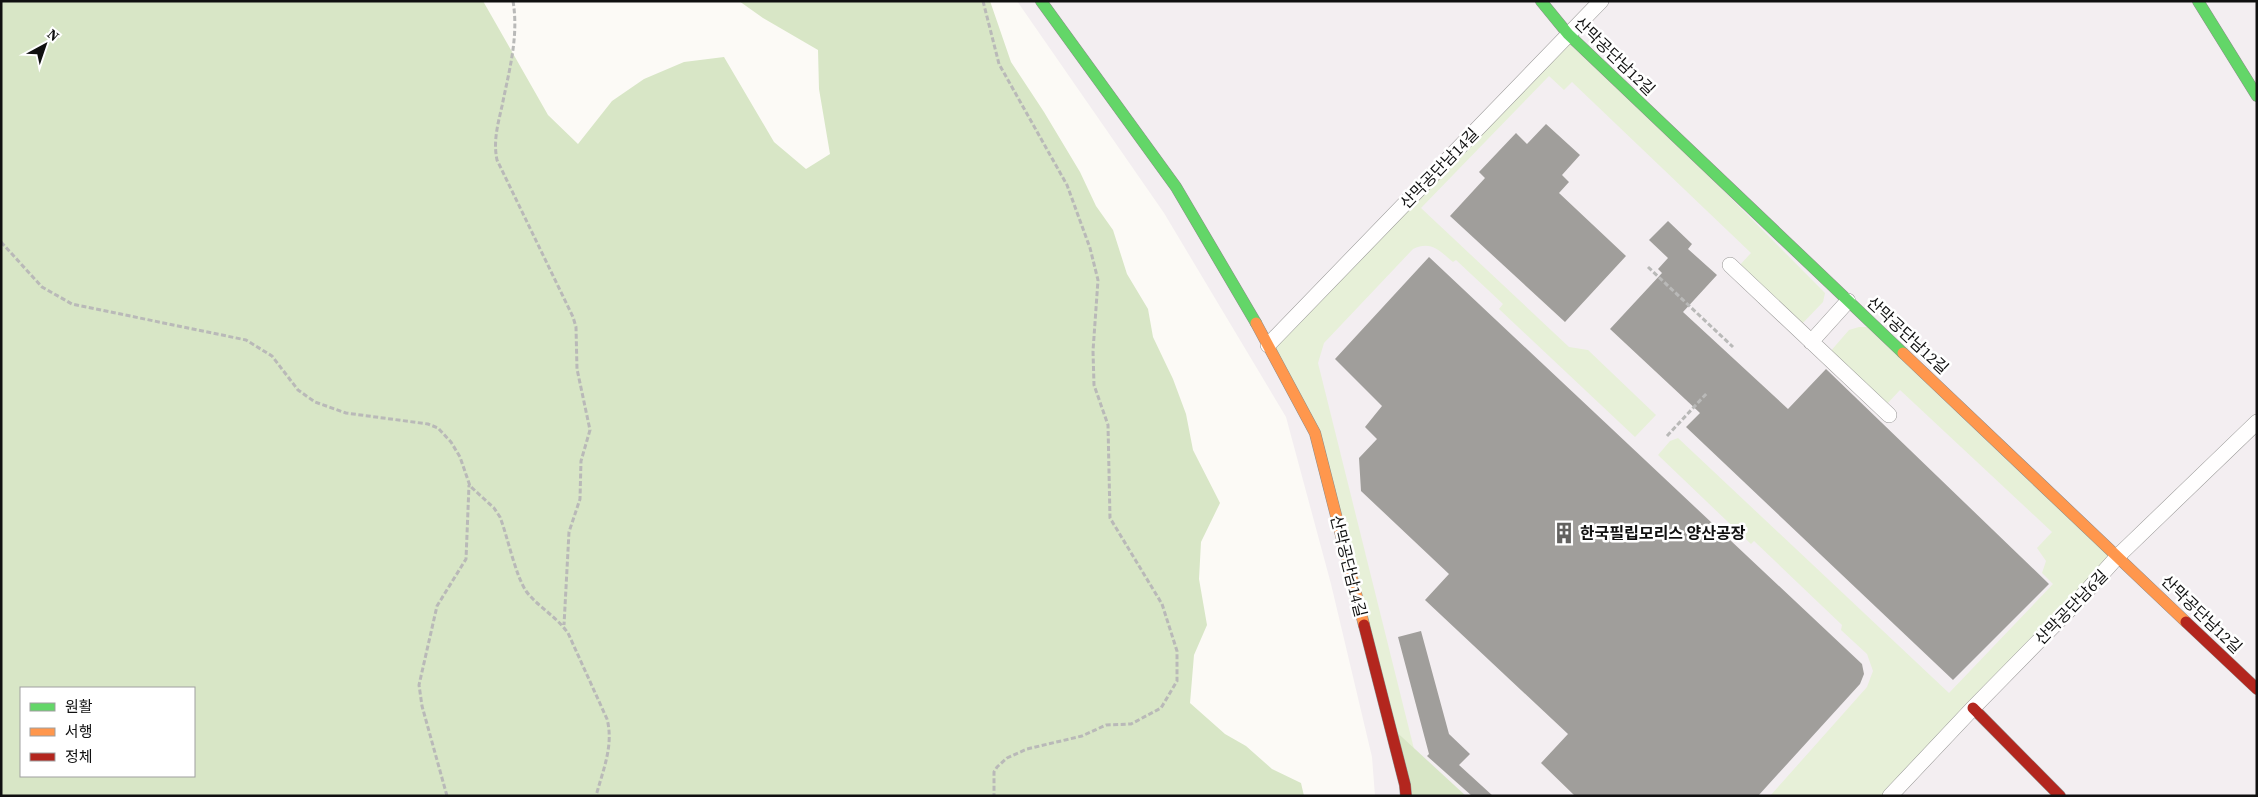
<svg xmlns="http://www.w3.org/2000/svg" width="2258" height="797" font-family="'Source Serif 4','Noto Sans KR',serif">
  <rect width="100%" height="100%" fill="#fcfaf6"/>
  <path fill="#f3eef1" d="M1017,1H2257V796H1375L1372,757L1331,584L1286,417L1164,213Z"/>
  <path fill="#e7f0d8" d="M1568,34L1825,293L1823,302L1800,326L1738,267L1751,253L1572,82L1564,90L1549,76L1421,208L1569,347L1588,350L1656,415L1635,437L1499,309L1503,304L1456,260L1453,262C1440,251 1431,240 1413,249L1324,343L1318,363L1414,749L1390,726L1315,433L1268,345Z
    M1859,327H1867L2118,556L1885,796H1770L1867,687L1873,671L1867,654L1841,630L1842,625L1754,541L1751,544L1658,455L1670,441L1678,438L1949,693L2053,584L2042,573L2046,561L2037,548L2052,532L1900,390L1886,405L1829,353L1849,330Z"/>
  <path fill="#d8e6c6" fill-rule="evenodd" d="M1,1H483L548,115L578,144L612,101L644,79L684,62L724,57L774,142L806,169L830,154L819,89L818,50L763,18L739,1H990L1011,62L1044,112L1080,172L1096,206L1113,230L1127,274L1148,309L1153,337L1173,379L1186,414L1193,450L1220,503L1201,542L1199,579L1207,625L1194,655L1190,703L1225,734L1246,746L1272,769L1301,783L1304,796H1ZM21,688H194V776H21Z
    M1390,726L1466,796H1406Z"/>
  <path fill="#a09e9b" d="M1546,124L1580,155L1562,175L1569,182L1559,193L1626,256L1565,322L1450,216L1485,178L1479,172L1516,133L1527,144Z
    M1668,221L1692,244L1688,249L1717,275L1683,312L1788,409L1826,369L2049,584L1953,680L1686,427L1700,413L1610,329L1662,273L1658,269L1668,258L1649,240Z
    M1429,257L1862,664L1864,674L1860,684L1758,796H1575L1541,763L1568,734L1425,600L1449,574L1361,491L1359,458L1377,439L1365,427L1382,406L1335,359Z
    M1421,631L1449,734L1470,754L1459,765L1493,796H1472L1427,756L1429,754L1398,637Z"/>
  <g fill="none" stroke-linecap="round" stroke-linejoin="round">
    <g stroke="#969594" stroke-width="16">
      <path id="street" d="M1730,265L1889,415
        M1811,342L1848,301
        M1268,345L1601,1
        M1890,796L1973,708L2076,603L2118,556L2257,422"/>
    </g>
    <g stroke="#8d8c8a" stroke-width="12">
      <path id="fast" d="M1041,1L1176,187L1256,323
        M1541,1L1568,34L1903,353
        M2198,1L2257,96"/>
    </g>
    <g stroke="#8d8c8a" stroke-width="12">
      <path id="slow" d="M1256,323L1315,433L1364,625
        M1903,353L2186,622"/>
    </g>
    <g stroke="#8d8c8a" stroke-width="12">
      <path id="jam" d="M2186,622L2257,689
        M1364,625L1405,785L1406,796
        M1973,708L2060,796"/>
    </g>
    <path stroke="#b9b9b8" stroke-width="3" stroke-dasharray="5 2.5" stroke-linecap="butt" d="M513,1C519,37 509,71 502,106C498,124 493,141 497,160L573,317L576,327L577,369L590,430L581,461L580,499L569,532L564,625
      M983,1L999,64L1067,185L1090,248L1098,280L1093,351L1094,385L1108,425L1110,518L1162,604L1177,651V681L1161,708L1131,724L1106,725L1082,736L1027,749L1007,758L997,767L994,772V796
      M1,242L42,287L72,304L246,340L272,356L298,390L315,402L346,413L428,424L438,428L451,442L460,457L470,486L494,508L500,517C508,538 515,574 526,591C538,607 556,616 568,633L607,719C614,745 603,770 596,796
      M1648,267L1733,347
      M1667,436L1707,393
      M447,796L422,706L419,685L437,606L466,559L469,485"/>
    <use href="#street" stroke="#fffefe" stroke-width="15"/>
    <use href="#fast" stroke="#63d668" stroke-width="11"/>
    <use href="#slow" stroke="#ff974d" stroke-width="11"/>
    <use href="#jam" stroke="#b3261e" stroke-width="11"/>
  </g>
  <defs>
    <g id="building-bare" transform="scale(1.725)"><path d="M-4-6H4V6H1V3H-1V6H-4ZM-2.5-4.3h1.7v1.8h-1.7ZM.8-4.3h1.7v1.8H.8ZM-2.5-1h1.7V.8h-1.7ZM.8-1h1.7V.8H.8Z" fill="#636260" stroke="#fff" stroke-width="2.5" paint-order="stroke"/></g>
  </defs>
  <g fill-rule="evenodd">
    <use href="#building-bare" x="1564" y="533"/>
  </g>
  <g text-anchor="middle" dominant-baseline="central" stroke-width="5" stroke-linejoin="round" paint-order="stroke">
    <g font-size="16" fill="#101010" stroke="#fff">
      <text transform="translate(1615 56) rotate(44)">산막공단남12길</text>
      <text transform="translate(1439 168) rotate(-46)">산막공단남14길</text>
      <text transform="translate(1908 335) rotate(43)">산막공단남12길</text>
      <text transform="translate(1349 566) rotate(76)">산막공단남14길</text>
      <text transform="translate(2071 607) rotate(-46)">산막공단남6길</text>
      <text transform="translate(2202 614) rotate(44)">산막공단남12길</text>
    </g>
    <g font-size="16" font-weight="bold" fill="#101010" stroke="#fff" text-anchor="start">
      <text x="1580" y="533">한국필립모리스 양산공장</text>
    </g>
  </g>
  <rect width="2258" height="797" fill="none" stroke="#101010" stroke-width="5"/>
  <rect x="20" y="687" width="175" height="90" fill="#ffffff" stroke="#9f9f9f"/>
  <rect x="30" y="703" width="25" height="8" fill="#63d668" stroke="#9f9f9f"/>
  <text x="65" y="712" font-size="15" fill="#101010">원활</text>
  <rect x="30" y="728" width="25" height="8" fill="#ff974d" stroke="#9f9f9f"/>
  <text x="65" y="737" font-size="15" fill="#101010">서행</text>
  <rect x="30" y="753" width="25" height="8" fill="#b3261e" stroke="#9f9f9f"/>
  <text x="65" y="762" font-size="15" fill="#101010">정체</text>
  <g transform="translate(45 45) rotate(40)" stroke="#ffffff" stroke-width="4" paint-order="stroke">
  <path d="M0-4L9 19L0 12L-9 19Z" fill="#101010"/>
  <text y="-8" font-size="14" font-weight="bold" text-anchor="middle" fill="#101010">N</text>
  </g>
</svg>
